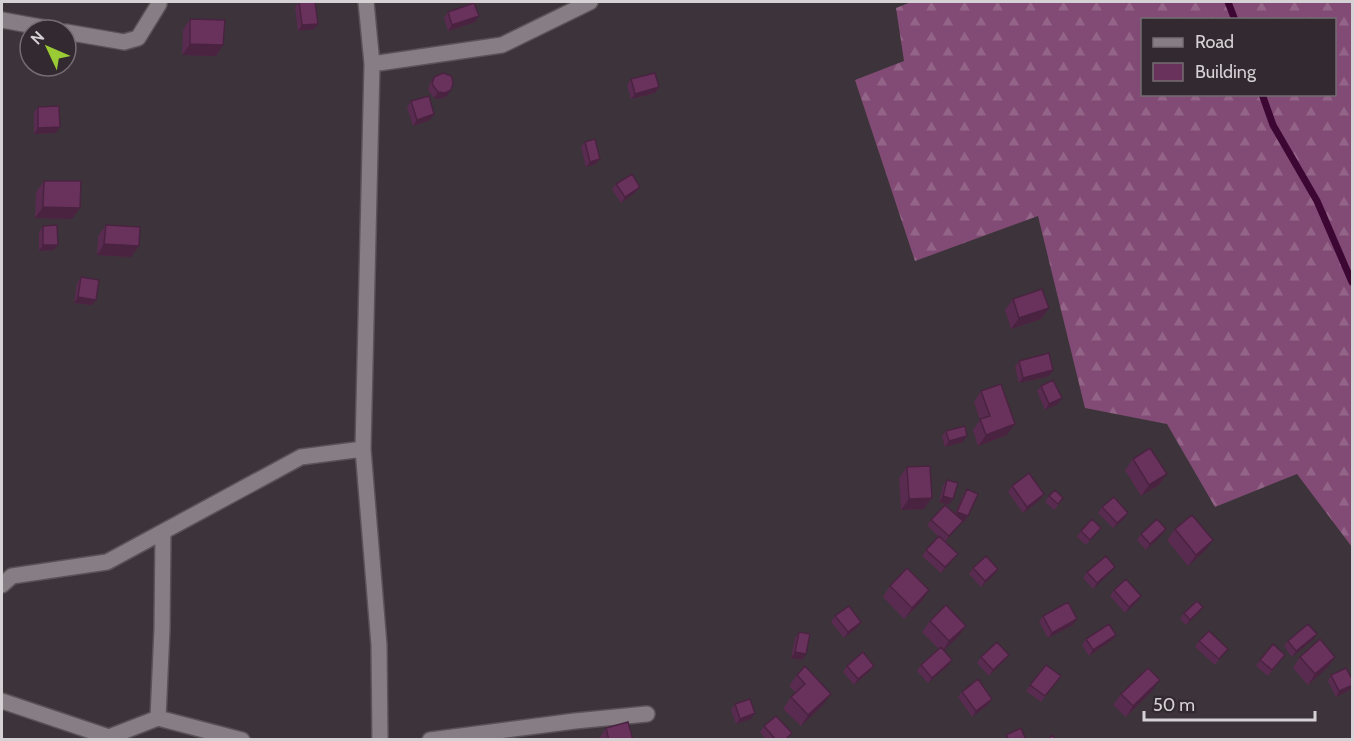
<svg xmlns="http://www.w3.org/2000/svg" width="1354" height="741" font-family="Cabin,sans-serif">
  <defs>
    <pattern id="forest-firs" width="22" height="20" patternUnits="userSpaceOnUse" patternTransform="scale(1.5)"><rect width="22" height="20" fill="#824b75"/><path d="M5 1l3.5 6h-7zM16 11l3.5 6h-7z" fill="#936488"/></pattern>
  </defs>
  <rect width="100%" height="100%" fill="#3c343a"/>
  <path fill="url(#forest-firs)" fill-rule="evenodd" d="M911,2H1352V547L1297,474L1215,507L1167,424L1085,408L1038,216L915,261L855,80L904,61L896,8ZM1142,20H1334V94H1142Z"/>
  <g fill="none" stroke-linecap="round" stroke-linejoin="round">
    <path stroke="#3d0734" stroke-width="7" d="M1228,2L1235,20
      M1262,94L1273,125L1317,201L1352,282"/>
    <g stroke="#595257" stroke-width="18">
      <path id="street" d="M2,20L57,30
        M66,32L124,42L138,38L159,4V2
        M372,64L502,45L590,2
        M363,449L379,645L380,740
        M2,585L12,576L107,562L301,457L363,449L372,64L366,2
        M2,701L109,737L158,718L242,740
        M158,718L162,629L163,532
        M430,740L575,721L647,714"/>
    </g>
    <use href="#street" stroke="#877d84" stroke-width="15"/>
  </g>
  <path fill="#5a2b50" d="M299,2L318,24L314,29L298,31L295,7Z
    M448,12L475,22L448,31L444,18Z
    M190,19L223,45L216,56L182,55L183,30Z
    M434,77L447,96L441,99L434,98L428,90L430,83Z
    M631,79L659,87L655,93L631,99L627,85Z
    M411,101L430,120L413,126L407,107Z
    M38,107L56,133L34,134V112Z
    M585,142L600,159L596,164L586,167L581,147Z
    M44,181L72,219L35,218L36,192Z
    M616,184L640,187L636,192L621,203L612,189Z
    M106,225L131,257L97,255L98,236Z
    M43,226L54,250L39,251V232Z
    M81,277L96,300L92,305L74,303L77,283Z
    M1013,299L1049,308L1041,319L1011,329L1005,310Z
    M1019,361L1053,370L1049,376L1019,383L1015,367Z
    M1041,386L1058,404L1045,410L1037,391Z
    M981,391L1007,435L978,446L973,430L980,420L974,402Z
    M946,431L963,442L945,447L942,436Z
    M1133,459L1159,485L1141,496L1125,470Z
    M907,467L924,509L901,510L899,478Z
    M947,480L949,505L939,502L943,486Z
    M1012,486L1040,500L1023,513L1008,492Z
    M967,489L968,516L964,522L963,521L945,542L954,559L941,573L922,556L938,536L927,525L931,520L955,514L963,495Z
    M1049,496L1059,504L1054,510L1045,502Z
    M1102,507L1128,513L1124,519L1113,528L1098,513Z
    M1101,528L1097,533L1086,545L1077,537L1081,531Z
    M1175,529L1205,551L1188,566L1167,540Z
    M1141,534L1162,535L1146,550L1137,540Z
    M973,568L994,575L981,587L969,574Z
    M1087,572H1111L1093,589L1083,578Z
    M890,586L922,601L904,619L883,597Z
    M1114,590L1141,596L1137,602L1125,613L1110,596Z
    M1184,613H1199L1186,625L1180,619Z
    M835,616L861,622L857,628L844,638L831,622Z
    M1043,616L1073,625L1048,638L1039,622Z
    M930,621L958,637L944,650L952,660L948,666L928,683L917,671L921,665L939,649L922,632Z
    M799,632L806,654L802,660L791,658L795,638Z
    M1116,635L1112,640L1089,656L1082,645L1086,639Z
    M1313,640L1292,657L1284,646L1288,641Z
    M1199,641L1228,649L1215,665L1195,647Z
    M1009,655L1005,660L989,676L977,663L981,657Z
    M1285,655L1268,676L1256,666L1260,660Z
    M1300,657H1335L1327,668L1308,685L1293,668Z
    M1046,665L1061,676L1041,702L1026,691Z
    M805,666L823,705L801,726L783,709L791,697L796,693L789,686L797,675Z
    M847,666L870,671L854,685L843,672Z
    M1331,675L1353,681V687L1350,690L1336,697L1328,681Z
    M1152,691L1126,717L1113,705L1121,694Z
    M962,692L992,699L988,705L972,717L958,697Z
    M735,704L751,719L736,724L731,710Z
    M764,726L787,740H766L760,732Z
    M606,728L633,740H598Z"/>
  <path fill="#4a2341" d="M479,16L475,22L448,31L452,25Z
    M318,24L314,29L298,31L302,25Z
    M190,44L223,45L216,56L182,55Z
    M659,87L655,93L631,99L635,94Z
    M451,90L447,96L441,99L434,98L438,92Z
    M434,114L430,120L413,126L417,120Z
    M60,127L56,133L34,134L38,128Z
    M600,159L596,164L586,167L590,162Z
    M640,187L636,192L621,203L625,197Z
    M43,207L80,208L72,219L35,218Z
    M104,244L139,246L131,257L97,255Z
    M43,245H58L54,250L39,251Z
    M78,297L96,300L92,305L74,303Z
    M1049,308L1041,319L1011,329L1019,318Z
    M1053,370L1049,376L1019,383L1023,378Z
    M1062,398L1058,404L1045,410L1049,404Z
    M1015,424L1007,435L978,446L986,435Z
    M967,436L963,442L945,447L949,441Z
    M1167,474L1159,485L1141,496L1149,485Z
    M1044,494L1040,500L1023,513L1027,507Z
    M943,496L953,499L949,505L939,502Z
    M932,498L924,509L901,510L909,499Z
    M957,512L968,516L964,522L963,521L945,542L949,536L953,517Z
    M1128,513L1124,519L1113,528L1117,523Z
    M1166,529L1162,535L1146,550L1150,544Z
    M1213,540L1205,551L1188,566L1196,555Z
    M958,554L954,559L941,573L945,567Z
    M1115,567L1111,572L1093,589L1097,583Z
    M998,569L994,575L981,587L985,581Z
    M929,590L922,601L904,619L912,608Z
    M1141,596L1137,602L1125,613L1129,607Z
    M1203,607L1199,613L1186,625L1190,620Z
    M1077,619L1073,625L1048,638L1052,633Z
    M861,622L857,628L844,638L848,632Z
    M966,626L958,637L942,652L949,641Z
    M1317,634L1313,640L1292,657L1296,651Z
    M1116,635L1112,640L1089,656L1093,650Z
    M795,652L806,654L802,660L791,658Z
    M1009,655L1005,660L989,676L993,670Z
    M1335,657L1327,668L1308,685L1315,674Z
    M952,660L948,666L928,683L932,678Z
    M874,666L870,671L854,685L858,679Z
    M1160,680L1152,691L1126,717L1133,706Z
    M1353,685L1350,690L1336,697L1339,691Z
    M831,694L823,705L801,726L808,715Z
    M992,699L988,705L972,717L976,711Z
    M755,713L751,719L736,724L740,719Z"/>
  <path fill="#69325d" stroke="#4a2341" stroke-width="1.5" d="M299,2H315L318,24L302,25Z
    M474,3L479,16L452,25L448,12Z
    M190,19L225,20L223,45L190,44Z
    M443,73L449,75L452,77L453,84L451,90L445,93L438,92L432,84L434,77Z
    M655,73L659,87L635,94L631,79Z
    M429,96L434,114L417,120L411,101Z
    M59,106L60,127L38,128V107Z
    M595,139L600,159L590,162L585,142Z
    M632,174L640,187L625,197L616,184Z
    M44,181H81L80,208L43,207Z
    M57,225L58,245H43V226Z
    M106,225L140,227L139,246L104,244Z
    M81,277L99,280L96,300L78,297Z
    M1042,289L1049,308L1019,318L1013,299Z
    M1049,353L1053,370L1023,378L1019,361Z
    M1053,380L1062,398L1049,404L1041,386Z
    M1001,384L1015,424L986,435L980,419L990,416L981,391Z
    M965,426L967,436L949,441L946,431Z
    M1150,448L1167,474L1149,485L1133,459Z
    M930,466L932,498L909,499L907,467Z
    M1029,473L1044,494L1027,507L1012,486Z
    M947,480L958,483L953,499L943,496Z
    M967,489L978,494L968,516L957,512Z
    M1055,490L1063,498L1058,504L1049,496Z
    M1114,497L1128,513L1117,523L1102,507Z
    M945,505L963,521L949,536L931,520Z
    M1192,515L1213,540L1196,555L1175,529Z
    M1092,519L1101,528L1090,540L1081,531Z
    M1157,519L1166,529L1150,544L1141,534Z
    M939,536L958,554L945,567L926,550Z
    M986,556L998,569L985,581L973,568Z
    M1106,556L1115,567L1097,583L1087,572Z
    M907,568L929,590L912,608L890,586Z
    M1126,579L1141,596L1129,607L1114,590Z
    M1197,601L1203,607L1190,620L1184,613Z
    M1068,602L1077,619L1052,633L1043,616Z
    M946,605L966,626L949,641L930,621Z
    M849,606L861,622L848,632L835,616Z
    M1109,624L1116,635L1093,650L1086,639Z
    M1308,624L1317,634L1296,651L1288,641Z
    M1209,631L1228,649L1219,659L1199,641Z
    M799,632L810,634L806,654L795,652Z
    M1320,639L1335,657L1315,674L1300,657Z
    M997,642L1009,655L993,670L981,657Z
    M1273,644L1285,655L1272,670L1260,660Z
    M941,647L952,660L932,678L921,665Z
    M863,652L874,666L858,679L847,666Z
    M1046,665L1061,676L1045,696L1030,685Z
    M805,666L831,694L808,715L791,697L805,684L797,675Z
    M1148,668L1160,680L1133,706L1121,694Z
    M1346,668L1353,681V685L1339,691L1331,675Z
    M978,679L992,699L976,711L962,692Z
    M750,699L755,713L740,719L735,704Z
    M776,716L792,733L785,740H776L764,726Z
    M628,722L633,740H609L606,728Z
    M1021,728L1026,740H1009L1006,735Z
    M1053,735L1056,740H1047Z"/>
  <rect width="1354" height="741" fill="none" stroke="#d6d1d5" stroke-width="6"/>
  <rect x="1141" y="18" width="195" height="78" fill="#322a30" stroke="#746d72" stroke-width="1.5"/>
  <rect x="1153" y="38" width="30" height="9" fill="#877d84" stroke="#746d72" stroke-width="1.5"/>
  <text x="1195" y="48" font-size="18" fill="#d6d1d5">Road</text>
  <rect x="1153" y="63" width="30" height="18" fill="#69325d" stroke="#746d72" stroke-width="1.5"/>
  <text x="1195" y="78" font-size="18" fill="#d6d1d5">Building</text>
  <g transform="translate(48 48) rotate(314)"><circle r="28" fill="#322a30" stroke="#746d72" stroke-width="1.5"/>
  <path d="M0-4.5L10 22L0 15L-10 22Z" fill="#9acb34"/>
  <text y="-9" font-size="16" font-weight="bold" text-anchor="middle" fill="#d6d1d5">N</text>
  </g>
  <path d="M1144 711v9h171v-9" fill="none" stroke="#d6d1d5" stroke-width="3"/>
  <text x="1153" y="711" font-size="18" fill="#d6d1d5" stroke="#322a30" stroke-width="4.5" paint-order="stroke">50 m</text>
</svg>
